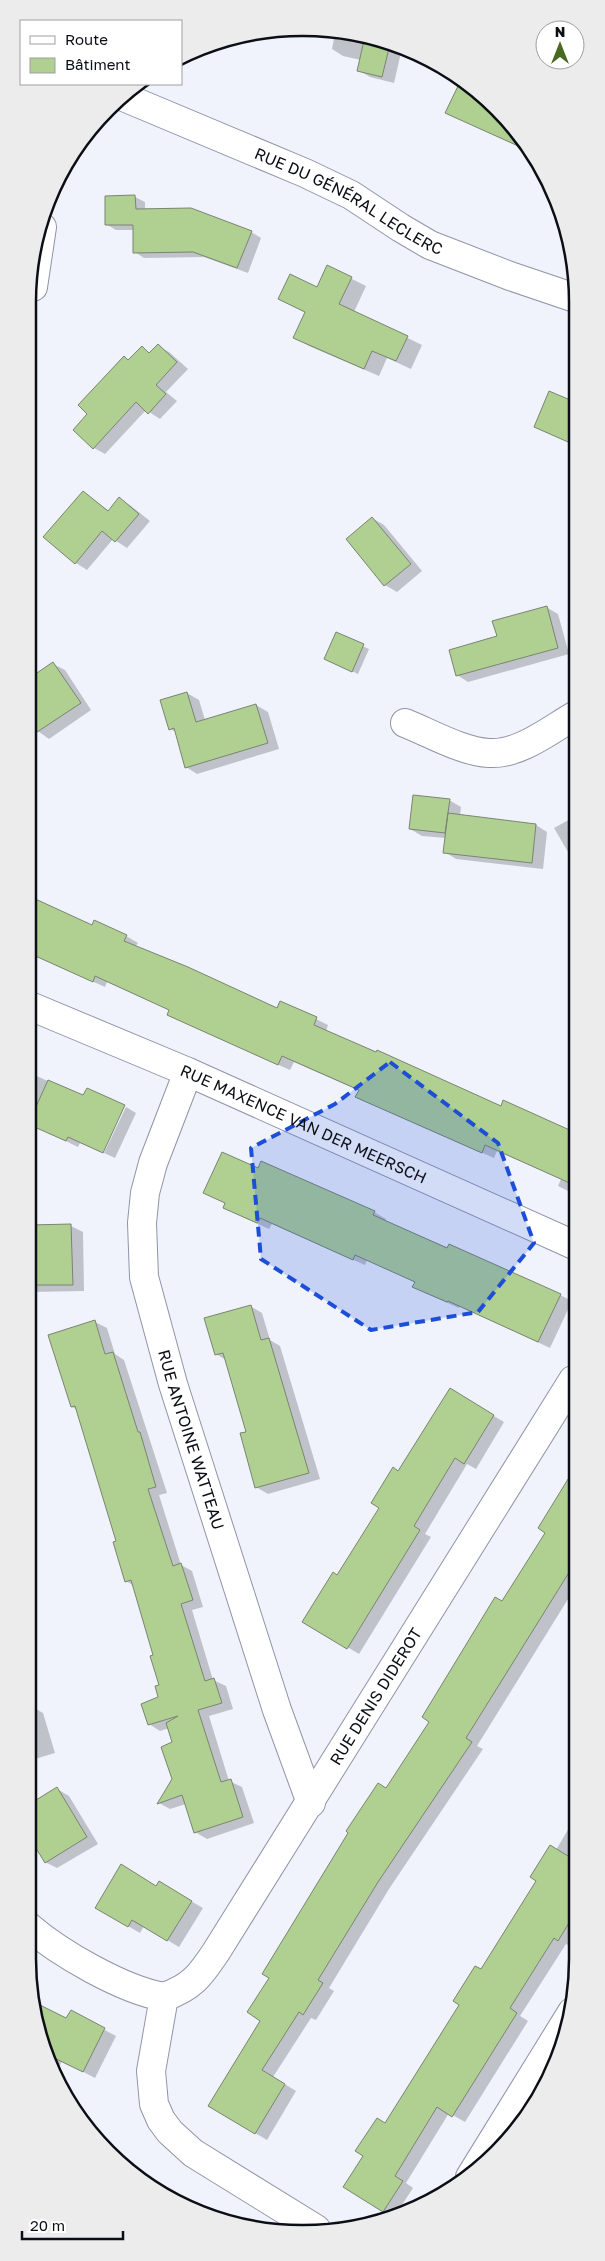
<svg xmlns="http://www.w3.org/2000/svg" width="605" height="2261" font-family="'Golos Text',sans-serif">
  <rect width="100%" height="100%" fill="#f0f3fc"/>
  <path fill="#0003" d="M335,33H356L402,48L394,83L370,77L358,70L361,60L343,56L332,49Z
    M106,197H135L145,202V210L251,232L261,238L248,273L204,257L144,258L135,252L134,230H116L106,224Z
    M328,267L366,286L354,312L422,345L411,369L387,358L379,376L309,346L295,338L306,313L279,299L318,288Z
    M158,346L169,352L188,369L166,392L177,401L160,419L146,410L105,454L94,448L130,361L142,348L151,353Z
    M83,492L109,511L120,499L131,506L150,521L127,548L113,539L87,570L76,563Z
    M372,518L384,525L422,571L397,592L385,585Z
    M546,607L558,614L569,654L468,682L457,675L498,637Z
    M337,634L369,649L358,674L332,662Z
    M53,664L65,670L91,710L49,739L35,729Z
    M187,693L199,700L205,720L256,705L268,712L279,749L197,774L186,767L176,732L170,729Z
    M449,800L461,807L460,816L536,825L547,832L543,869L456,859L445,852L446,838L422,836L410,829Z
    M574,817V859L571,857L554,828Z
    M31,898L93,927L126,936L138,943L135,947L277,1010L316,1019L328,1025L326,1031L502,1108L574,1136V1194L558,1186L561,1179L497,1151L494,1158L369,1103L357,1097L360,1091L294,1062L290,1070L180,1021L168,1015L170,1010L107,982L105,987L31,954Z
    M30,1073L83,1097L102,1152L80,1143L78,1147L30,1124L32,1119L30,1118Z
    M126,1107L136,1113L115,1158L104,1153Z
    M258,1169L374,1212L386,1219L385,1221L560,1295L572,1301L550,1348L460,1306L459,1308L425,1293L414,1287L416,1282L367,1260L365,1265L272,1224L269,1229L236,1214L224,1207L226,1203L205,1193Z
    M71,1226L83,1232L84,1291L33,1292L30,1290V1227Z
    M250,1306L262,1313L270,1340L280,1346L320,1479L268,1494L256,1487L247,1433L226,1360L216,1354Z
    M95,1322L107,1328L115,1354L124,1360L167,1493L159,1495L181,1565L192,1571L203,1607L192,1610L213,1680L226,1686L233,1709L209,1716L229,1781L242,1787L254,1823L207,1839L195,1832L186,1804L170,1809L159,1803L173,1779V1743L169,1728L160,1731L149,1724L160,1698L161,1686L155,1656L134,1586L126,1581L117,1542L78,1410L72,1407Z
    M462,1397L504,1422L476,1469L467,1464L425,1534L431,1537L359,1654L304,1621L338,1576L381,1507L399,1472Z
    M573,1473V1591L477,1746L483,1749L389,1889L329,1988L334,1991L316,2020L311,2018L273,2077L296,2091L267,2140L210,2106L262,2020L387,1790L547,1532L540,1528Z
    M28,1684L36,1709L43,1713L55,1753L28,1761Z
    M57,1789L69,1796L98,1844L57,1868L45,1862L28,1832V1806Z
    M573,1821L572,1943L570,1946L566,1944L520,2016L528,2021L465,2122L449,2113L406,2183L413,2188L394,2217L384,2211L386,2125L538,1881Z
    M159,1883L203,1908L179,1947L144,1926L140,1933L97,1908L157,1887Z
    M37,2004L67,2020L71,2012L116,2036L95,2078L62,2061L59,2067L48,2061Z"/>
  <path fill="#afd091" stroke="#7a8472" d="M365,36L390,44L382,77L357,71Z
    M460,82L497,108L527,150L445,113Z
    M135,195L136,209L191,208L252,231L237,268L193,252L133,253V225H105V196Z
    M327,265L352,277L339,304L408,336L396,361L372,351L364,369L293,338L305,312L278,299L290,274L317,287Z
    M158,344L177,362L156,385L166,394L148,414L136,402L93,449L73,430L87,414L78,405L124,356L128,360L142,346L149,353Z
    M549,391L575,402V445L534,427Z
    M83,491L108,511L119,497L139,514L115,542L102,531L75,564L43,537Z
    M372,517L411,564L384,586L346,539Z
    M547,606L558,648L456,676L449,650L497,636L492,621Z
    M336,632L364,644L352,672L324,659Z
    M53,662L81,703L31,736V677Z
    M187,692L196,722L256,704L268,743L185,768L174,728L169,730L160,700Z
    M413,795L450,799L445,833L409,829Z
    M448,813L536,824L532,863L443,853Z
    M31,897L92,925L94,920L127,935L124,941L188,967L277,1008L280,1001L317,1017L314,1025L376,1052L377,1050L501,1106L503,1100L574,1132V1185L485,1145L482,1153L355,1097L359,1090L282,1056L278,1065L167,1015L169,1010L95,976L93,982L31,954Z
    M48,1080L83,1095L87,1088L125,1105L103,1153L68,1137L66,1141L30,1125V1120Z
    M222,1152L258,1168L261,1161L375,1211L373,1215L447,1248L449,1244L561,1294L538,1342L448,1301L447,1302L412,1287L415,1282L355,1255L353,1260L260,1218L257,1223L223,1208L225,1203L203,1193Z
    M71,1224L73,1285H30V1225Z
    M251,1305L261,1340L269,1338L309,1473L255,1488L240,1433L246,1432L223,1353L215,1355L204,1318Z
    M95,1320L105,1354L113,1352L138,1432H140L156,1487L148,1489L173,1566L181,1563L193,1600L181,1604L205,1681L214,1678L222,1703L198,1710L221,1782L231,1779L243,1817L194,1833L182,1795L157,1804L172,1779L161,1747L172,1742L166,1723L178,1716L148,1725L141,1704L158,1697L155,1686L159,1685L150,1656L153,1655L131,1580L125,1582L113,1542L116,1541L75,1406L71,1407L48,1335Z
    M450,1388L494,1415L464,1464L455,1458L414,1526L420,1530L347,1649L302,1622L333,1572L337,1575L379,1508L371,1503L393,1467L398,1471Z
    M573,1471V1566L466,1738L472,1742L378,1882L318,1980L323,1983L303,2015L299,2012L262,2070L285,2084L255,2134L208,2106L260,2021L247,2012L269,1978L262,1974L348,1833L346,1831L378,1783L386,1788L429,1722L422,1717L495,1597L502,1601L545,1533L538,1528Z
    M57,1787L87,1837L45,1863L28,1835V1805Z
    M550,1845L573,1859L572,1918L558,1941L554,1938L510,2008L517,2013L452,2117L437,2107L395,2176L403,2181L383,2212L343,2187L363,2156L355,2151L377,2118L385,2123L459,2005L453,2001L475,1966L481,1969L536,1881L530,1877Z
    M121,1864L156,1886L159,1881L192,1901L167,1941L132,1920L128,1927L95,1908Z
    M36,2003L66,2018L71,2010L105,2028L83,2072L46,2054Z"/>
  <g fill="none" stroke-linecap="round" stroke-linejoin="round">
    <g stroke="#8e95a8" stroke-width="30">
      <g id="minor">
        <path id="s1" d="M126,98L305,173L351,195L401,228L430,245L510,276L575,298"/>
        <path d="M33,287L42,227"/>
        <path d="M405,723C430,733 463,752 489,753C519,755 550,730 574,716"/>
        <path id="s2" d="M30,1006L188,1072L574,1245"/>
        <path id="s3" d="M188,1072L153,1163L145,1193L142,1223L144,1277L173,1384L277,1710L311,1803"/>
        <path d="M28,1926C59,1953 123,1990 164,1997L151,2071L154,2104L161,2120L170,2132L193,2153L316,2229"/>
        <path id="s4" d="M164,1997C192,1987 200,1976 216,1952L573,1380"/>
        <path d="M470,2177L572,2012"/>
      </g>
    </g>
    <use href="#minor" stroke="#fff" stroke-width="28"/>
  </g>
  <path fill="#1d4ed8" fill-opacity="0.2" stroke="#1d4ed8" stroke-width="4" stroke-dasharray="10 6" stroke-linejoin="round" d="M390,1062L498,1143L534,1243L478,1312L371,1330L261,1259L251,1148L335,1104Z"/>
  <g text-anchor="middle" dominant-baseline="central" stroke-width="4.5" stroke-linejoin="round" paint-order="stroke">
    <g font-size="16" fill="#0c0e15" stroke="#fff">
      <text stroke="none"><textPath href="#s1" startOffset="246">RUE DU GÉNÉRAL LECLERC</textPath></text>
      <text stroke="none"><textPath href="#s2" startOffset="298">RUE MAXENCE VAN DER MEERSCH</textPath></text>
      <text stroke="none"><textPath href="#s3" startOffset="382">RUE ANTOINE WATTEAU</textPath></text>
      <text stroke="none"><textPath href="#s4" startOffset="372">RUE DENIS DIDEROT</textPath></text>
    </g>
  </g>
  <path d="M0 0H605V2261H0ZM302 36H303A266 266 0 0 1 569 302V1959A266 266 0 0 1 303 2225H302A266 266 0 0 1 36 1959V302A266 266 0 0 1 302 36Z" fill="#ececec" fill-rule="evenodd"/>
  <path fill="none" stroke="#0c0e15" stroke-width="2.5" d="M302 36H303A266 266 0 0 1 569 302V1959A266 266 0 0 1 303 2225H302A266 266 0 0 1 36 1959V302A266 266 0 0 1 302 36Z"/>
  <rect x="20" y="20" width="162" height="65" fill="#ffffff" stroke="#9e9fa1"/>
  <rect x="30" y="36" width="25" height="8" fill="#ffffff" stroke="#9e9fa1"/>
  <text x="65" y="45" font-size="15" fill="#0c0e15">Route</text>
  <rect x="30" y="58" width="25" height="15" fill="#afd091" stroke="#9e9fa1"/>
  <text x="65" y="70" font-size="15" fill="#0c0e15">Bâtiment</text>
  <g transform="translate(560 45)"><circle r="24" fill="#ffffff" stroke="#9e9fa1"/>
  <path d="M0-4L9 19L0 12L-9 19Z" fill="#476920"/>
  <text y="-8" font-size="14" font-weight="bold" text-anchor="middle" fill="#0c0e15">N</text>
  </g>
  <path d="M22 2231v8h101v-8" fill="none" stroke="#0c0e15" stroke-width="2.5"/>
  <text x="30" y="2231" font-size="15" fill="#0c0e15" stroke="#ffffff" stroke-width="4" paint-order="stroke">20 m</text>
</svg>
